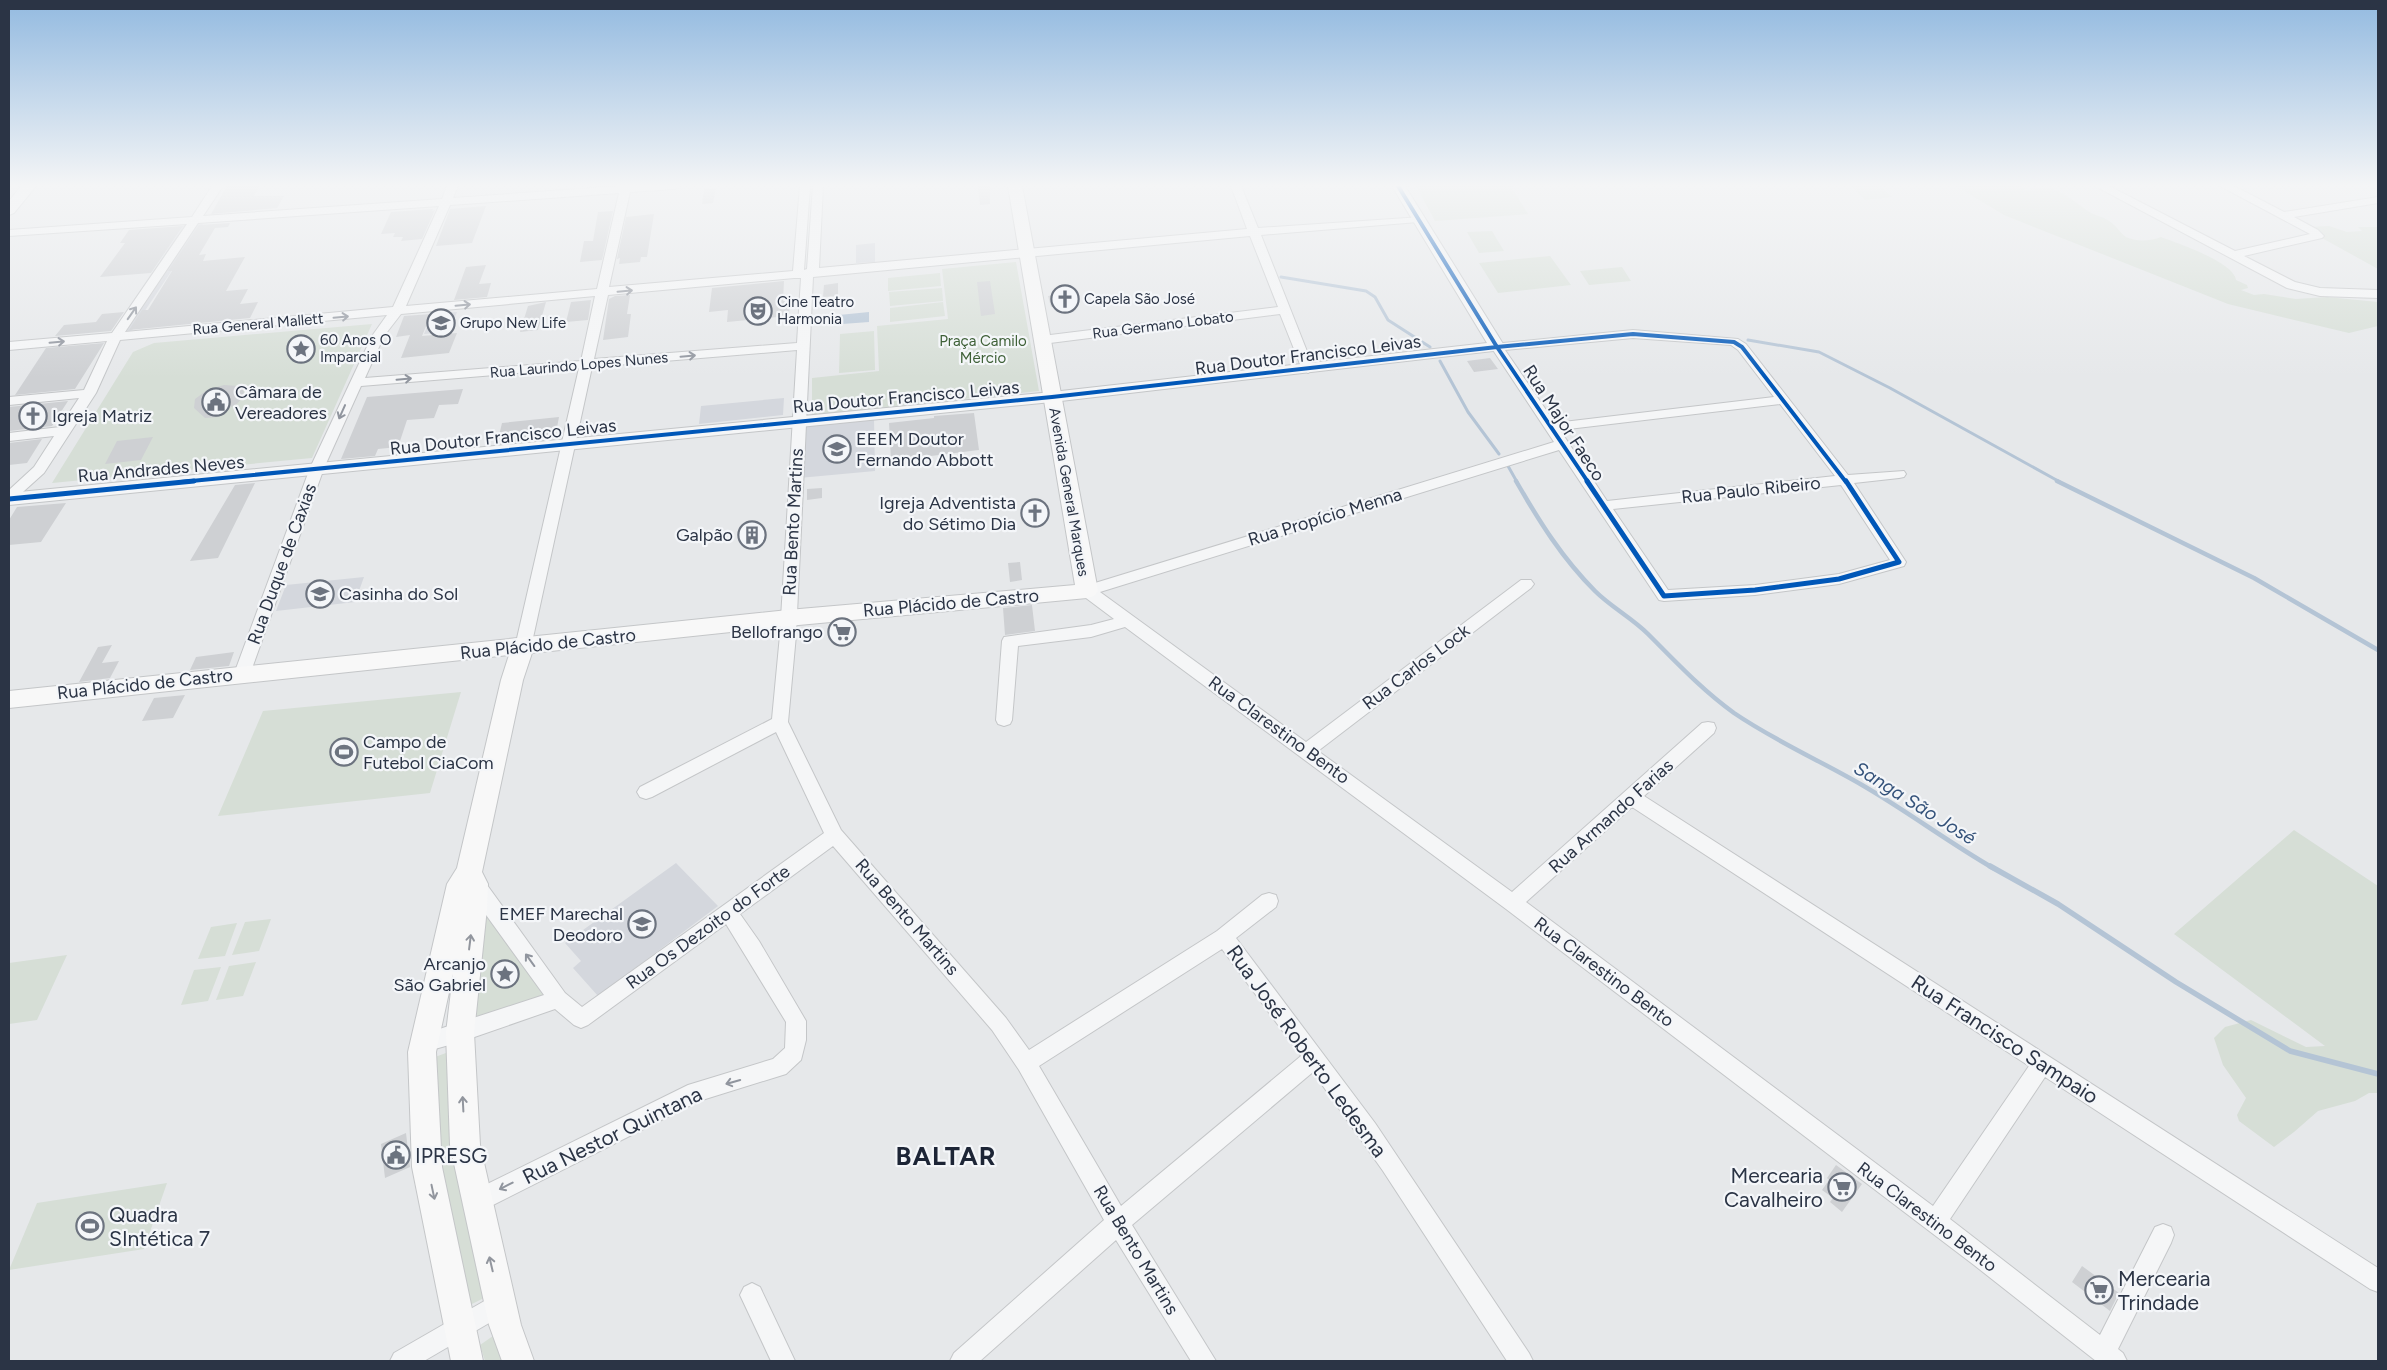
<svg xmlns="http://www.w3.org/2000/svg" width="2387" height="1370" font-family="Figtree,sans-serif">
  <rect width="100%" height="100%" fill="#e6e8ea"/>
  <path fill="#d4d7dd" d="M203,224L130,333L110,335L184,225Z
    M875,243V262L856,263V245Z
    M457,312L449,332L424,334L432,314Z
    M784,398L783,415L699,424L701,406Z
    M874,419L875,471L799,478L801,427Z
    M364,577L355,602L276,611L286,585Z
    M676,863L718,906L598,996L573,968L581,961L565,943Z"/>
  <path fill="#d6ded6" d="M1416,186H1511L1528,214L1435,221Z
    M1851,186H1880L1892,197L1865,200Z
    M1956,186H2019L2028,191C2051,178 2074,202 2091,213C2097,216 2104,217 2109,221C2116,225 2120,233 2126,237C2136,242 2151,241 2161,237C2177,243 2234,262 2236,280L2247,285L2248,288L2241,290L2254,295L2264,294L2296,299L2327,297L2378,302V326L2349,333L2228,304L2004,215Z
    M2329,226L2347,232L2362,231L2358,227H2378V269L2322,238L2321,235L2309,227Z
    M1492,231L1504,251L1479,253L1467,232Z
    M1550,256L1571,285L1498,293L1479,263Z
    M1016,262L1039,391L812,415V378L879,371L877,326L948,319L942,269Z
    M1622,267L1631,281L1589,285L1580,271Z
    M940,273L941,286L888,291V278Z
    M942,288L943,301L890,306L889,292Z
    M943,302L945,316L890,322V308Z
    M372,324L312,458L52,483L133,352L154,343Z
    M874,331L875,370L839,373L840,334Z
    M461,692L430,793L218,816L263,711Z
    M2294,830L2378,886V1093H2369L2355,1101L2318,1111L2294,1132L2274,1147L2239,1121L2237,1115L2246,1098L2223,1065L2214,1038L2225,1027L2251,1020L2306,1047L2325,1046L2174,934Z
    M484,907L543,995L475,1019Z
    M271,919L259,951L232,955L245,922Z
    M237,923L225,956L198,959L211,927Z
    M67,955L37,1020L9,1024V963Z
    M256,962L243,996L216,1000L229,966Z
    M221,967L208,1001L181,1005L194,970Z
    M446,1053L454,1155L484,1298L470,1305L441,1160L435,1057Z
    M167,1183L144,1249L9,1270L37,1203Z
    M493,1336L502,1361H485L480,1345Z"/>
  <path fill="#b4c4d5" d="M869,312V322L829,325V316Z"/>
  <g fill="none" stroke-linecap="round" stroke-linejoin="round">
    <path stroke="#b4c4d5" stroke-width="3" d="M1281,277L1366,291L1375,297L1388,320L1430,347
      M1748,340L1819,352L1890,388L2060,482
      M1440,361L1468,412L1499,454
      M1508,466L1517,482"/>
    <path stroke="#b4c4d5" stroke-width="4.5" d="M1516,481C1539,521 1562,558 1595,591C1611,607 1632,618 1648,634C1675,661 1702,690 1734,713C1775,741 1819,760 1862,785C1907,811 1948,842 1993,868
      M2057,481L2254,578L2378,650"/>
    <path stroke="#b4c4d5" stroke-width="5.5" d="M1990,866L2058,904L2176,982L2290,1051L2378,1074"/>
  </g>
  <path fill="#ced0d3" d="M227,186H260L254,196H284L277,208L211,214Z
    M978,186H990V204L980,205Z
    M704,189H716L713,203L702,204Z
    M486,206L472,243L436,246L450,209Z
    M433,209L432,211L435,210L422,239L401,241L403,237H393L395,233L381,234L391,212Z
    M613,211L602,260L580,262L584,241H593L598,212Z
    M654,214L647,257H641L640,262L619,264L620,258L617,259L626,217Z
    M230,223L228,227L215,228L199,255L206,254L203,261L245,257L226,291L248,289L240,304L258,302L250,318L129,330L142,310H148L172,271H168L199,225Z
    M183,226L151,273L100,277L125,243H120L129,230Z
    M486,265L479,284L491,283L487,297L454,300L466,267Z
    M784,281L783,301H790L789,316L727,322L728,310L709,312L712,288Z
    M990,281L995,314L981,316L977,282Z
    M838,283V296L823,297L824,285Z
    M1070,293L1074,305L1051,307L1048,296Z
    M630,295L627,314H631L628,337L603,340L609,299L615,296Z
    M591,300L588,320L566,322L571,302Z
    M546,302L538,330L520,332L528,306Z
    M124,312L111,331L55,336L64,325L96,322L102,314Z
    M431,314L422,336L457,333L449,353L401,358L410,335L396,337L404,316Z
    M104,343L75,389L15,395L46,348Z
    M1490,358L1498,369L1474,372L1467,361Z
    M224,385L238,386L243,388L244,396L236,405L221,411L219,417L205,418L194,408L195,399L207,390Z
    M463,389L458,404L439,405L434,418L407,420L398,447L378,449L375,456L341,459L367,397Z
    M68,401L52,426L9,431V407Z
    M974,413L979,450L891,461L889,423L934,418V416Z
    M559,417L555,438L497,444L502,423Z
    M153,437L141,460L105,464L117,441Z
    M42,439L27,463L9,465V443Z
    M255,483L218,558L190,561L235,485Z
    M822,488V498L807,500V489Z
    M66,503L41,542L9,545V520L17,507Z
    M1020,562L1022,580L1010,582L1008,563Z
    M1032,605L1035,631L1005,635L1003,608Z
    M851,622L850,642L833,644V624Z
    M112,645L102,663L119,661L110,678L79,682L98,647Z
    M234,652L229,666L190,670L196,657Z
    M185,695L173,718L142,721L154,698Z
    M406,1133L410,1167L385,1178L381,1144Z
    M1836,1165L1862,1184L1842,1212L1830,1202L1833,1198L1822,1190L1829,1180L1827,1178Z
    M2082,1266L2119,1293L2110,1311L2072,1282Z"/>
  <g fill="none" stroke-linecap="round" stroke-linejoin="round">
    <g stroke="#c4c6c8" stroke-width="2">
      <path id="minor" d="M212,186H223L203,216L442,199L447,186H458L453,198L621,186H680L675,189L630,192L609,287L793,271L800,186H810L804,270L807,269L813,186H823L819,268L1247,229L1231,186H1241L1258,228L1422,217L1424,219L1418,222L1261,235L1314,369L1308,373L1302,369L1280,314L1042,344L1036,340L1042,336L1278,307L1250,236L813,277L796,635L788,722L841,830L1006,1018L1029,1050L1217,931L1262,895L1269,893L1276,895L1278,901L1276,907L1236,938L1375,1123L1529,1353L1533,1361H1507L1383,1171L1313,1072L1132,1225L1216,1361H1191L1116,1240L980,1361H950L954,1353L1104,1220L1019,1070L992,1030L833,846L740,914L759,941L806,1021V1040L801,1060L786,1074L699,1101L485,1209L477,1212L469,1209L466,1201L469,1193L688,1085L773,1059L785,1048L786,1022L726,924L588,1025L581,1028L574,1025L555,1009L460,1042L424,1052L417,1050L414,1043L417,1036L424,1034L544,995L468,890L466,884L468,878L475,876L482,878L565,993L582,1007L824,833L776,732L652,797L646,799L640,797L637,792L640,787L772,719L780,635L797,350L592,367L531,647L529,651L523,653L517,651L515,647L579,368L361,386L324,468L250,674L248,678L242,680L236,678L234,674L310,468L372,336L387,315L120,340L96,393L44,473L14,500L9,502V490L34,467L54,436L9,441V433L60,427L79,398L9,405V397L84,390L107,341L9,350V342L112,333L187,224L9,236V230L192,217ZM619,193L597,289L406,306L450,205ZM439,206L393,307L125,332L198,223ZM794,278H801L797,343L594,359L608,295ZM595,296L581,361L365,378L384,336L401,314ZM1222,949L1301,1056L1121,1206L1039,1066Z
        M2095,186H2109L2235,251L2310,234L2220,186H2234L2284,212L2378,197V203L2294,217L2318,230L2324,236L2322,238L2244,256L2295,282L2320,288L2378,290V298L2320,296L2287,288Z
        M1633,330L1738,339L1746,344L1848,475L1904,471L1906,474L1904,477L1899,478L1854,483L1906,562L1904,566L1839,584L1755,595L1664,601L1659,600L1559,450L1100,592L1306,742L1521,580H1531L1534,584L1531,588L1318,751L1512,892L1702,723L1708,722L1714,723L1716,728L1714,733L1644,796L2378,1268V1292L2370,1289L2045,1077L1950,1219L2100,1335L2155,1227L2163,1224L2171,1227L2174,1235L2171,1243L2118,1349L2123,1353L2127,1361H2096L1974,1265L1506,909L1125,627L1091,637L1018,646L1012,720L1010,724L1004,726L998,724L996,720L1002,641L1004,637L1091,625L1114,619L1082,595L1079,591L1082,587L1554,442L1491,347L1493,344ZM1633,338L1731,345L1738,350L1774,397L1555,423L1505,350ZM1780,404L1835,476L1607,501L1560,430ZM1841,485L1890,560L1839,574L1755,585L1668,590L1613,509ZM1632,807L2029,1066L1933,1206L1526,902Z
        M752,1283L760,1287L795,1361H771L740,1295L744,1287Z
        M500,1292L508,1296L512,1304L508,1312L424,1361H390L394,1353Z"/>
    </g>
    <g stroke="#c4c6c8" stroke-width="2">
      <path id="tertiary" d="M1392,186H1405L1505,347L1502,350L1052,402L9,505V493L1052,392L1487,343Z"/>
    </g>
    <g stroke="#c4c6c8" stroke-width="2">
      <path id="secondary" d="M21,186H36L14,213L9,215V201Z
        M1008,186H1022L1098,591L1094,596L1087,598L788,626L532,653L523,680L482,872L488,884L487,908L474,1033L480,1145L521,1325L534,1361H502L489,1325L450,1145L446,1033L453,974L436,1052L442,1167L483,1361H451L412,1167L408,1052L447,884L457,868L501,680L509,655L9,708V691L788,610L1075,585Z"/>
    </g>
    <use href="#minor" fill="#f5f6f7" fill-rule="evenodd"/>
    <use href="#tertiary" fill="#f5f6f7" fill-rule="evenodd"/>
    <use href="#secondary" fill="#f8f8f8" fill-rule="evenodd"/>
    <g stroke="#f4f6f9" stroke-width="6">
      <path id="cycleway-far1" d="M1398,186L1497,347
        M1497,347L1588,482
        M1497,347L1633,334L1734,342L1742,347L1846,482
        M181,482L1052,397L1497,347"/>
    </g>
    <g stroke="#f4f6f9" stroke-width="8">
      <path id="cycleway" d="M1587,481L1664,596L1755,590L1839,579L1899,562L1846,481
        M9,499L194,481"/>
    </g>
    <use href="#cycleway-far1" stroke="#0057b8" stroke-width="4"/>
    <use href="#cycleway" stroke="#0057b8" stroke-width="5"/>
  </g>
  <defs><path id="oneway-shaft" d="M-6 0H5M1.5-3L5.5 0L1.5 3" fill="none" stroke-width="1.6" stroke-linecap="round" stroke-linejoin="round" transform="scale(1.25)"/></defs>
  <g stroke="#90959e">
    <use href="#oneway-shaft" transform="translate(625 291) rotate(-5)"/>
    <use href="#oneway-shaft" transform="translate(463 305) rotate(-5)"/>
    <use href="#oneway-shaft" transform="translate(132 313) rotate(-55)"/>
    <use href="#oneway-shaft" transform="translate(341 317) rotate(-5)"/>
    <use href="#oneway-shaft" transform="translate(57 342) rotate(-5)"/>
    <use href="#oneway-shaft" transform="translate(688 356) rotate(-5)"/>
    <use href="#oneway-shaft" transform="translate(404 379) rotate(-5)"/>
    <use href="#oneway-shaft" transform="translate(342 412) rotate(114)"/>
    <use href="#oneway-shaft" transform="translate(530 960) rotate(-126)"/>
    <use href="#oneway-shaft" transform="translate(733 1082) rotate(164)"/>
    <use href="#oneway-shaft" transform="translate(506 1186) rotate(153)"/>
  </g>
  <g stroke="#92969e">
    <use href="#oneway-shaft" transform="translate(470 942) rotate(-83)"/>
    <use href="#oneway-shaft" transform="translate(463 1104) rotate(-93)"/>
    <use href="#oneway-shaft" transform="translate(433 1192) rotate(78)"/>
    <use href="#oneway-shaft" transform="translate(491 1264) rotate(-103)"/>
  </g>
  <linearGradient id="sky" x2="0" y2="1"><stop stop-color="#93bae0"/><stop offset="0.49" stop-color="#f4f5f6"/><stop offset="1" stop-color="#f4f5f6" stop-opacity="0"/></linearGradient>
  <rect width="2387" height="378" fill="url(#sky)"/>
  <defs>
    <g id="church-ring" transform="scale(1.4375)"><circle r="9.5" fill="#f4f6f9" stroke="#6c737f" stroke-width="1.5"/><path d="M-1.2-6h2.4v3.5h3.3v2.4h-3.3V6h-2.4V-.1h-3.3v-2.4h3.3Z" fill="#6c737f"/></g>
    <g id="theatre-ring" transform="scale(1.4375)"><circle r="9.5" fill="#f4f6f9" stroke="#6c737f" stroke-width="1.5"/><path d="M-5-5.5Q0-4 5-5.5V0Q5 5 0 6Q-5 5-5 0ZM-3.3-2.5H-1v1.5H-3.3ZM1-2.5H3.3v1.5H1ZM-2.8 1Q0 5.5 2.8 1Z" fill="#6c737f"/></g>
    <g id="university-ring" transform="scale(1.4375)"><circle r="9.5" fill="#f4f6f9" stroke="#6c737f" stroke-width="1.5"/><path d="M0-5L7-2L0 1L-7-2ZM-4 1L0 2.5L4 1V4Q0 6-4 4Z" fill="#6c737f"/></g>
    <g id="sight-ring" transform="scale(1.4375)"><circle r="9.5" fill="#f4f6f9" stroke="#6c737f" stroke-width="1.5"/><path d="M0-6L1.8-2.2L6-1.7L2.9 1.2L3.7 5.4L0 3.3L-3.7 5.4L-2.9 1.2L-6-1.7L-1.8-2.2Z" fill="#6c737f"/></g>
    <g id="civic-ring" transform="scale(1.4375)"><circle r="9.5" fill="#f4f6f9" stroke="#6c737f" stroke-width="1.5"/><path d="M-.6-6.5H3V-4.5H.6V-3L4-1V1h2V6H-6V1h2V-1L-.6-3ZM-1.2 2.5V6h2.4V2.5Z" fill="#6c737f"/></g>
    <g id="school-ring" transform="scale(1.4375)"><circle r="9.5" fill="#f4f6f9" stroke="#6c737f" stroke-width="1.5"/><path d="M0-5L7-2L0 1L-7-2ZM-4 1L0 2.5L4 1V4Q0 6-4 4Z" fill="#6c737f"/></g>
    <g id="building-ring" transform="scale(1.4375)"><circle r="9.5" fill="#f4f6f9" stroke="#6c737f" stroke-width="1.5"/><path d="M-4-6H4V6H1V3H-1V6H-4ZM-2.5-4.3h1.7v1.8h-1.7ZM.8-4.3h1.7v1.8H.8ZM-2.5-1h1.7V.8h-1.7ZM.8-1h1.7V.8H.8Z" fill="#6c737f"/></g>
    <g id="supermarket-ring" transform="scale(1.4375)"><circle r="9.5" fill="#f4f6f9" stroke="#6c737f" stroke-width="1.5"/><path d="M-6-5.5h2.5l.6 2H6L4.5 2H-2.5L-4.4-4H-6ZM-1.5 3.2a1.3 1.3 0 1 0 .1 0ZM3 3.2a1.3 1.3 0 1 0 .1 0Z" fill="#6c737f"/></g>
    <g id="stadium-ring" transform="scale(1.4375)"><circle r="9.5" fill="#f4f6f9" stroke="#6c737f" stroke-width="1.5"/><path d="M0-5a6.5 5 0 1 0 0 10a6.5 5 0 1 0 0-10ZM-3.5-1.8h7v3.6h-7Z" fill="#6c737f"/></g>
  </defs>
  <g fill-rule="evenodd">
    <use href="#church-ring" x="1065" y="299"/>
    <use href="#theatre-ring" x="758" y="311"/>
    <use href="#university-ring" x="441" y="323"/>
    <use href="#sight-ring" x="301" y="349"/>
    <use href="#civic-ring" x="216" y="402"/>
    <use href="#church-ring" x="33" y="416"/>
    <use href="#school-ring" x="837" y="449"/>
    <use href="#church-ring" x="1035" y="513"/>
    <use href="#building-ring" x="752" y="535"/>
    <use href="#school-ring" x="320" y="594"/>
    <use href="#supermarket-ring" x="842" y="632"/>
    <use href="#stadium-ring" x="344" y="752"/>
    <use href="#school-ring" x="642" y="924"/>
    <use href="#sight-ring" x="505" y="974"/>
    <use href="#civic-ring" x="396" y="1155"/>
    <use href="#supermarket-ring" x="1842" y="1187"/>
    <use href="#stadium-ring" x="90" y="1226"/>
    <use href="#supermarket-ring" x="2099" y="1290"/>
  </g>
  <g text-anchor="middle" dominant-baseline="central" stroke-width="4.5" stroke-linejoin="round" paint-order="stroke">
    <g font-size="15" fill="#2b3445" stroke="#f4f6f9" text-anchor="start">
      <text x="1084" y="299">Capela São José</text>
      <text x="777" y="302">Cine Teatro<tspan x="777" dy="17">Harmonia</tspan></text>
      <text x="460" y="323">Grupo New Life</text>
      <text x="320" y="340">60 Anos O<tspan x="320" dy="17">Imparcial</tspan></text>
    </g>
    <g font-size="15" fill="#2b3445" stroke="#f4f6f9">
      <text transform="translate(258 324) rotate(-5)">Rua General Mallett</text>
      <text transform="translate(1163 325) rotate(-7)">Rua Germano Lobato</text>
      <text transform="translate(579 365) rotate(-5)">Rua Laurindo Lopes Nunes</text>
      <text transform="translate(1069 492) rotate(80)">Avenida General Marques</text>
    </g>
    <g font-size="15" fill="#3f6138" stroke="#f4f6f9">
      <text x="983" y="341">Praça Camilo<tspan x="983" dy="17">Mércio</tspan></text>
    </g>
    <g font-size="18" fill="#2b3445" stroke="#f4f6f9">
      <text transform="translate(1308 355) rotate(-7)">Rua Doutor Francisco Leivas</text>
      <text transform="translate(906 397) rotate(-5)">Rua Doutor Francisco Leivas</text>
      <text transform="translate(1564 423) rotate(57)">Rua Major Faeco</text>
      <text transform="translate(503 437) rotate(-6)">Rua Doutor Francisco Leivas</text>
      <text transform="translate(161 469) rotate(-5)">Rua Andrades Neves</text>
      <text transform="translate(1751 490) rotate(-6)">Rua Paulo Ribeiro</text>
      <text transform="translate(1325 517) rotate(-17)">Rua Propício Menna</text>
      <text transform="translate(793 522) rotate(-87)">Rua Bento Martins</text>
      <text transform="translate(282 564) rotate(-70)">Rua Duque de Caxias</text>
      <text transform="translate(951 603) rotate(-5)">Rua Plácido de Castro</text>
      <text transform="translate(548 644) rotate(-6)">Rua Plácido de Castro</text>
      <text transform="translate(1416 667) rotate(-37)">Rua Carlos Lock</text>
      <text transform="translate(145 684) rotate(-6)">Rua Plácido de Castro</text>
      <text transform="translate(1279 730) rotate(36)">Rua Clarestino Bento</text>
      <text transform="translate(1611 816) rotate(-42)">Rua Armando Farias</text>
      <text transform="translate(907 917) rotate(49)">Rua Bento Martins</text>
      <text transform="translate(708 927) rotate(-36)">Rua Os Dezoito do Forte</text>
      <text transform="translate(1604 972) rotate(37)">Rua Clarestino Bento</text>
      <text transform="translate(1927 1217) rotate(37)">Rua Clarestino Bento</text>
      <text transform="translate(1136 1250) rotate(59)">Rua Bento Martins</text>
    </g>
    <g font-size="18" fill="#2b3445" stroke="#f4f6f9" text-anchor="start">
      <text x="235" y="392">Câmara de<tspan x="235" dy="21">Vereadores</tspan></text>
      <text x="52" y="416">Igreja Matriz</text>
      <text x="856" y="439">EEEM Doutor<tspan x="856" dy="21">Fernando Abbott</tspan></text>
      <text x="1016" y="503" text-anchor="end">Igreja Adventista<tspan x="1016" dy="21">do Sétimo Dia</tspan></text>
      <text x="733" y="535" text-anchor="end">Galpão</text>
      <text x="339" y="594">Casinha do Sol</text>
      <text x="823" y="632" text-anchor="end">Bellofrango</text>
      <text x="363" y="742">Campo de<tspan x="363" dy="21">Futebol CiaCom</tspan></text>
      <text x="623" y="914" text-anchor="end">EMEF Marechal<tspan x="623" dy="21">Deodoro</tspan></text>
      <text x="486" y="964" text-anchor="end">Arcanjo<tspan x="486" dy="21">São Gabriel</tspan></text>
    </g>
    <g font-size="19" font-style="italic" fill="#34527a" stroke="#f4f6f9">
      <text transform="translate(1915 803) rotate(32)">Sanga São José</text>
    </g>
    <g font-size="21" fill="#2b3445" stroke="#f4f6f9">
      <text transform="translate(2005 1039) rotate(33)">Rua Francisco Sampaio</text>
      <text transform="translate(1307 1051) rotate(54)">Rua José Roberto Ledesma</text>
      <text transform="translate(612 1135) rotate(-26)">Rua Nestor Quintana</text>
    </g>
    <g font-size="21" fill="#2b3445" stroke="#f4f6f9" text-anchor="start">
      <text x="415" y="1155">IPRESG</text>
      <text x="1823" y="1175" text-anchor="end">Mercearia<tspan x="1823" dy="24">Cavalheiro</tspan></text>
      <text x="109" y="1214">Quadra<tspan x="109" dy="24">SIntética 7</tspan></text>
      <text x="2118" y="1278">Mercearia<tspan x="2118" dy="24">Trindade</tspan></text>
    </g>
    <g font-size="26" font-weight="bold" letter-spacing="1" fill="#1d2536" stroke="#f4f6f9">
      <text x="946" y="1156">BALTAR</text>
    </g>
  </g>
  <rect width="2387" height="1370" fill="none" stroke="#2b3445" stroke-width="20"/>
</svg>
